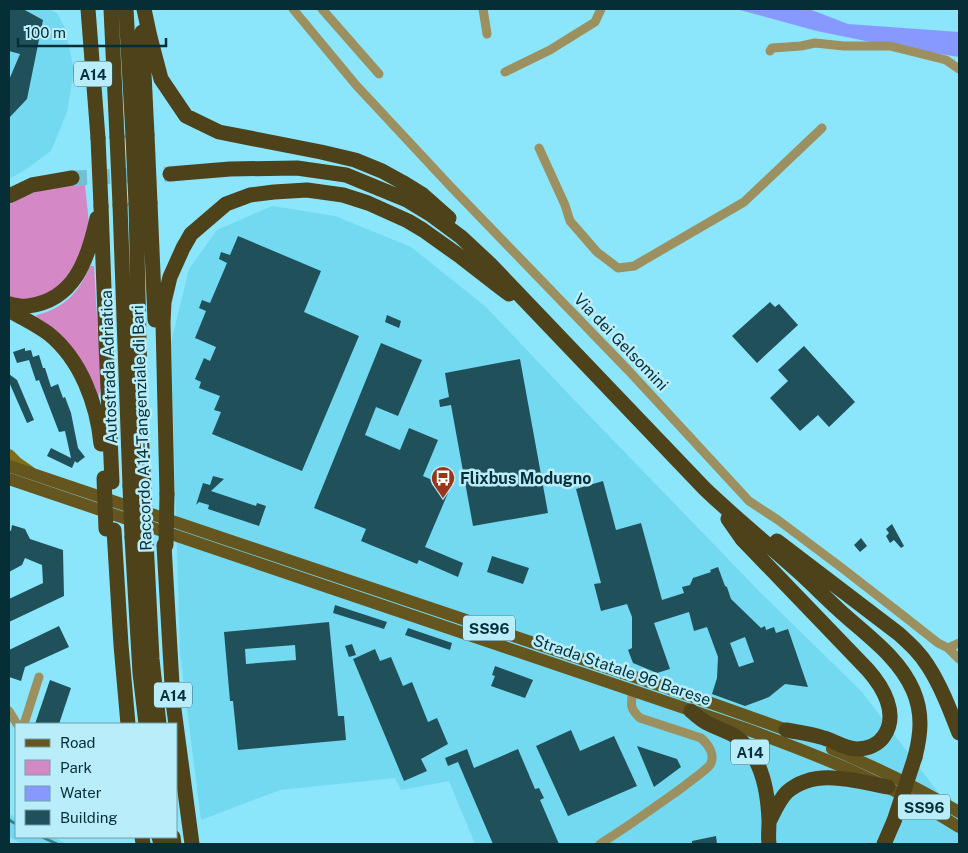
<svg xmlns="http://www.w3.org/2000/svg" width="968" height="853" font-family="'Public Sans',sans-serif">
  <rect width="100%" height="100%" fill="#8be5fb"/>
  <path fill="#73d9f0" d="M9,9H49L57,13L65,28L74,70L67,112L51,151L25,170L9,179Z
    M272,206L335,216L411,247L486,307L579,405L760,592L862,692L959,820V844H475L449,781L401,790L395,778L280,790L201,820L180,653L171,343L189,269L217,230Z
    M9,814L16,818V837H53L67,844H23L9,837Z"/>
  <path fill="#d488c5" d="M85,185L89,224L86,245L67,283L38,300L9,301V205C32,189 58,186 85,185Z
    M90,266H94L101,388L98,398L35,319L37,315C65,308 79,292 90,266Z"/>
  <path fill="#8799ff" d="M736,9H809L848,24L959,32V57L890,46L817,31Z"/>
  <path fill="#20515b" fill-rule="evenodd" d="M9,9H23L43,20L27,99L9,118V80L20,54L9,51Z
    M238,236L321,271L304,312L359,336L302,471L212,434L221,412L214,410L220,396L199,388L201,382L195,379L204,358L210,361L216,347L195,338L206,311L199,308L202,300L210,303L227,263L219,259L221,252L230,255Z
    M770,302L775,307L779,304L798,325L757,363L732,336Z
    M387,315L401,321L399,328L385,322Z
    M381,343L422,360L398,416L376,407L365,435L400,450L409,428L438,440L423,476L441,484L439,489L448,493L425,547L463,563L458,577L419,560L417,564L361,541L366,529L314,508Z
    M804,346L855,402L829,427L818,415L800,431L770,398L788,381L778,370Z
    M25,348V351L31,350L33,357L39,355L43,368H45L51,387L58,384L63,398L65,397L71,413L78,448L85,457L77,463L75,461L72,468L47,456L51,448L71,458L65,431L59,432L39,380L36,381L29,360L17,363L13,352Z
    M520,359L548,513L473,526L451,405L440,407L439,400L449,397L445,373Z
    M9,374L17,380L34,420L27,423L9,382Z
    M213,476L224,479L211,491L256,506L257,503L266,506L259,526L208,509L209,505L199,502L196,505L203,483L210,485Z
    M603,481L616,530L641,523L662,600L684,593L682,587L690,585L693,578L711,572L710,570L718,567L725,586L727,587L731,599L761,628L765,626L766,630L774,627L776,633L788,629L808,687L785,684L769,697L745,706L712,694L717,678L718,657L707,627L694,631L689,612L654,623L670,669L657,673L633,663L628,650L632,648V617L627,604L601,611L594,584L601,583L576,489ZM745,637L754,662L739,667L730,643Z
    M892,524L904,546L901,548L894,540L890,543L886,536L889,533L886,529Z
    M12,525L25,529L30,539L63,550L64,596L9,622V599L43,583L42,565L25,558L22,565L9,572V530L11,531Z
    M861,538L867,546L860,552L854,545Z
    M492,556L529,568L523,584L487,572Z
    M335,605L387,622L384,629L333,613Z
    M329,622L338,716H344L346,740L238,750L233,701H230L224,632ZM295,645L296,660L246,664L245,649Z
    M59,626L69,647L25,667L21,681L9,677V650Z
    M408,628L452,643L450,650L405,635Z
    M352,644L356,655L349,657L345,646Z
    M375,649L380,661L391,657L403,686L412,682L428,722L437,718L448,744L421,759L427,771L404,781L353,659Z
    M495,666L533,680L525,698L491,686L495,676L492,675Z
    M50,680L71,688L59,724H35Z
    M571,730L580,751L614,736L637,786L568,816L536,746Z
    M637,746L677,759L681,767L654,787Z
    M467,749L474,768L518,749L535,789L539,788L544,798L540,800L559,844H493L458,762L448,766L445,758Z
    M716,836L717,844H692V841Z"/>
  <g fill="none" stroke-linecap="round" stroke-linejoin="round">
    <path stroke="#70c0d4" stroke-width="15" stroke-dasharray="15 8" stroke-linecap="butt" d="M72,178L170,174"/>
    <path stroke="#9d9060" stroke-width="9" d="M293,9L356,85L452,188L628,370L749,501L778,520L842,568L905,617L938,643L948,648L959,659
      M322,9L379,74
      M483,9L487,34
      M770,51L772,48L801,46L815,43L844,46H890L946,60L959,69
      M505,72L550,50L595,22L601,9
      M539,148L565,205L570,221L597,252L618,268L634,266L744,202L822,128
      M948,648L959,643
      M9,711L17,724
      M24,724L39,677
      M600,844C629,826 655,807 683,787C690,781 704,772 710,765C716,755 708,744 701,738L640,718C629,708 631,704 633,690"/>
    <path stroke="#816d18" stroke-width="12" d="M9,455L17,463L30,472"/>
    <path stroke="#64561e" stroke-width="12" d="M9,466L694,697L795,733
      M9,479L746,729C820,756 893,785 959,827
      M832,749C876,767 918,788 959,812"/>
    <path stroke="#4d421a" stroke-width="15" d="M88,9L98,138
      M111,9L117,137
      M126,9L133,136
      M144,9L150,37L161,79L186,116L219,132L321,152L355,160L382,171L402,182L423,195L449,218
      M142,32L147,135
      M170,174L230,169L297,168L346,175L407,200L430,214L461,237L490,264L704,488C735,518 769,545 801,574C814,586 826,598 839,610C866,635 898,656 913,690C923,713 921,734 915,757
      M9,196L32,185L72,178
      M150,203L155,320
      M136,204L141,429L144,488
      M120,205L130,486
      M101,206L106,344L112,482
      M9,304C15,305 22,307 28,306C75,300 88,259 97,218
      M9,310C22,318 37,325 49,334C81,360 97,404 101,444
      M167,494L163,322L164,302L170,277L183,248L191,234L226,204L250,195L274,192L307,190L343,195L368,203L408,221L423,230L461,257L501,288L509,294
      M728,519L742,539L868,670C883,687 899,714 884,736C878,745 867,749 857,749C845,749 835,741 824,738C812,734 798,732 786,730
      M114,530L121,645L128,724
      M132,537L140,673L146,724
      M146,541L152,659L159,724
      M777,541L899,634C910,644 920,653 928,666C941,686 950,710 959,733
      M164,545L173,702L192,844
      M691,711C696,715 701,720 707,723C716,728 725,730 735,736C761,754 768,791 769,821C769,829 768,835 769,844
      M769,822C774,812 779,800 787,792C815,767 856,781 888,787
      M142,837L143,844
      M159,837L161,844
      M173,837L174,844
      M884,844L894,821"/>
    <path stroke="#3d7b89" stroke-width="3" d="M9,820L16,824
      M42,837L57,844"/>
    <path stroke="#4d421a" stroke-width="15" d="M147,135L150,203
      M133,136L136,204
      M117,137L120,205
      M98,138L101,206
      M104,478L106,529
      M130,486L132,537
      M144,488L146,541
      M166,545L167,494
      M894,821L915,757"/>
  </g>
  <defs>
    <g id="bus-pin" transform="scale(1.25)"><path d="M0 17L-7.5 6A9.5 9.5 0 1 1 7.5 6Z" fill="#9c341b" stroke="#b9edf9"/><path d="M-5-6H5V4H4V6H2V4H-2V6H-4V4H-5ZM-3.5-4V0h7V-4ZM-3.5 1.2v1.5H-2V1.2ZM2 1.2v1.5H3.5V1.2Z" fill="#fff"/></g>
  </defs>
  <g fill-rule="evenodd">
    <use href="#bus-pin" x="443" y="478"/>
  </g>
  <g text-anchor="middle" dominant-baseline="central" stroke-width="5" stroke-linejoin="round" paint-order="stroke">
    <g fill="#b9edf9" stroke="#3b6771" stroke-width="1">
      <rect x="74" y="61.5" width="38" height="25" rx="4"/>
      <rect x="463" y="615.5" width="52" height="25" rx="4"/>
      <rect x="154" y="682.5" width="38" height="25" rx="4"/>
      <rect x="731" y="739.5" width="38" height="25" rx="4"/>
      <rect x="898" y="794.5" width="52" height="25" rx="4"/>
    </g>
    <g font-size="15" font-weight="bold" fill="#052e37">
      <text x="93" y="74">A14</text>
      <text x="489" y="628">SS96</text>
      <text x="173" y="695">A14</text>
      <text x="750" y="752">A14</text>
      <text x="924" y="807">SS96</text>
    </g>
    <g font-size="16" fill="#052e37" stroke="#b9edf9">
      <text transform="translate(621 342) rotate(46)">Via dei Gelsomini</text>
      <text transform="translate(109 367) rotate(-92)">Autostrada Adriatica</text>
      <text transform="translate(142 428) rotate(-92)">Raccordo A14-Tangenziale di Bari</text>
      <text transform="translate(622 670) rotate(19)">Strada Statale 96 Barese</text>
    </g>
    <g font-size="16" font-weight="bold" fill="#052e37" stroke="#b9edf9" text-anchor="start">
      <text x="460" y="478">Flixbus Modugno</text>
    </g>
  </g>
  <rect width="968" height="853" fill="none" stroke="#052e37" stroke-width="20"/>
  <rect x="15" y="723" width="162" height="115" fill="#b9edf9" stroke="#71a1ab"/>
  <rect x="25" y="739" width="25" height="8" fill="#64561e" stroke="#71a1ab"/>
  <text x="60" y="748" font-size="15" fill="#052e37">Road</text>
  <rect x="25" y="760" width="25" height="15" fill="#d488c5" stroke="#71a1ab"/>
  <text x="60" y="773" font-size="15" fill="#052e37">Park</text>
  <rect x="25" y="786" width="25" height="15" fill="#8799ff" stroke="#71a1ab"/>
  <text x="60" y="798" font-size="15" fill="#052e37">Water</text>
  <rect x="25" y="810" width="25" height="15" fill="#20515b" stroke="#71a1ab"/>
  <text x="60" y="823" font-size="15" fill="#052e37">Building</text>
  <path d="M18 38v8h148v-8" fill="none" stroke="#052e37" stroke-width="2.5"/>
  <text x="25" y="38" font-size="15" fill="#052e37" stroke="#b9edf9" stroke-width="4" paint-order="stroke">100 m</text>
</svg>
